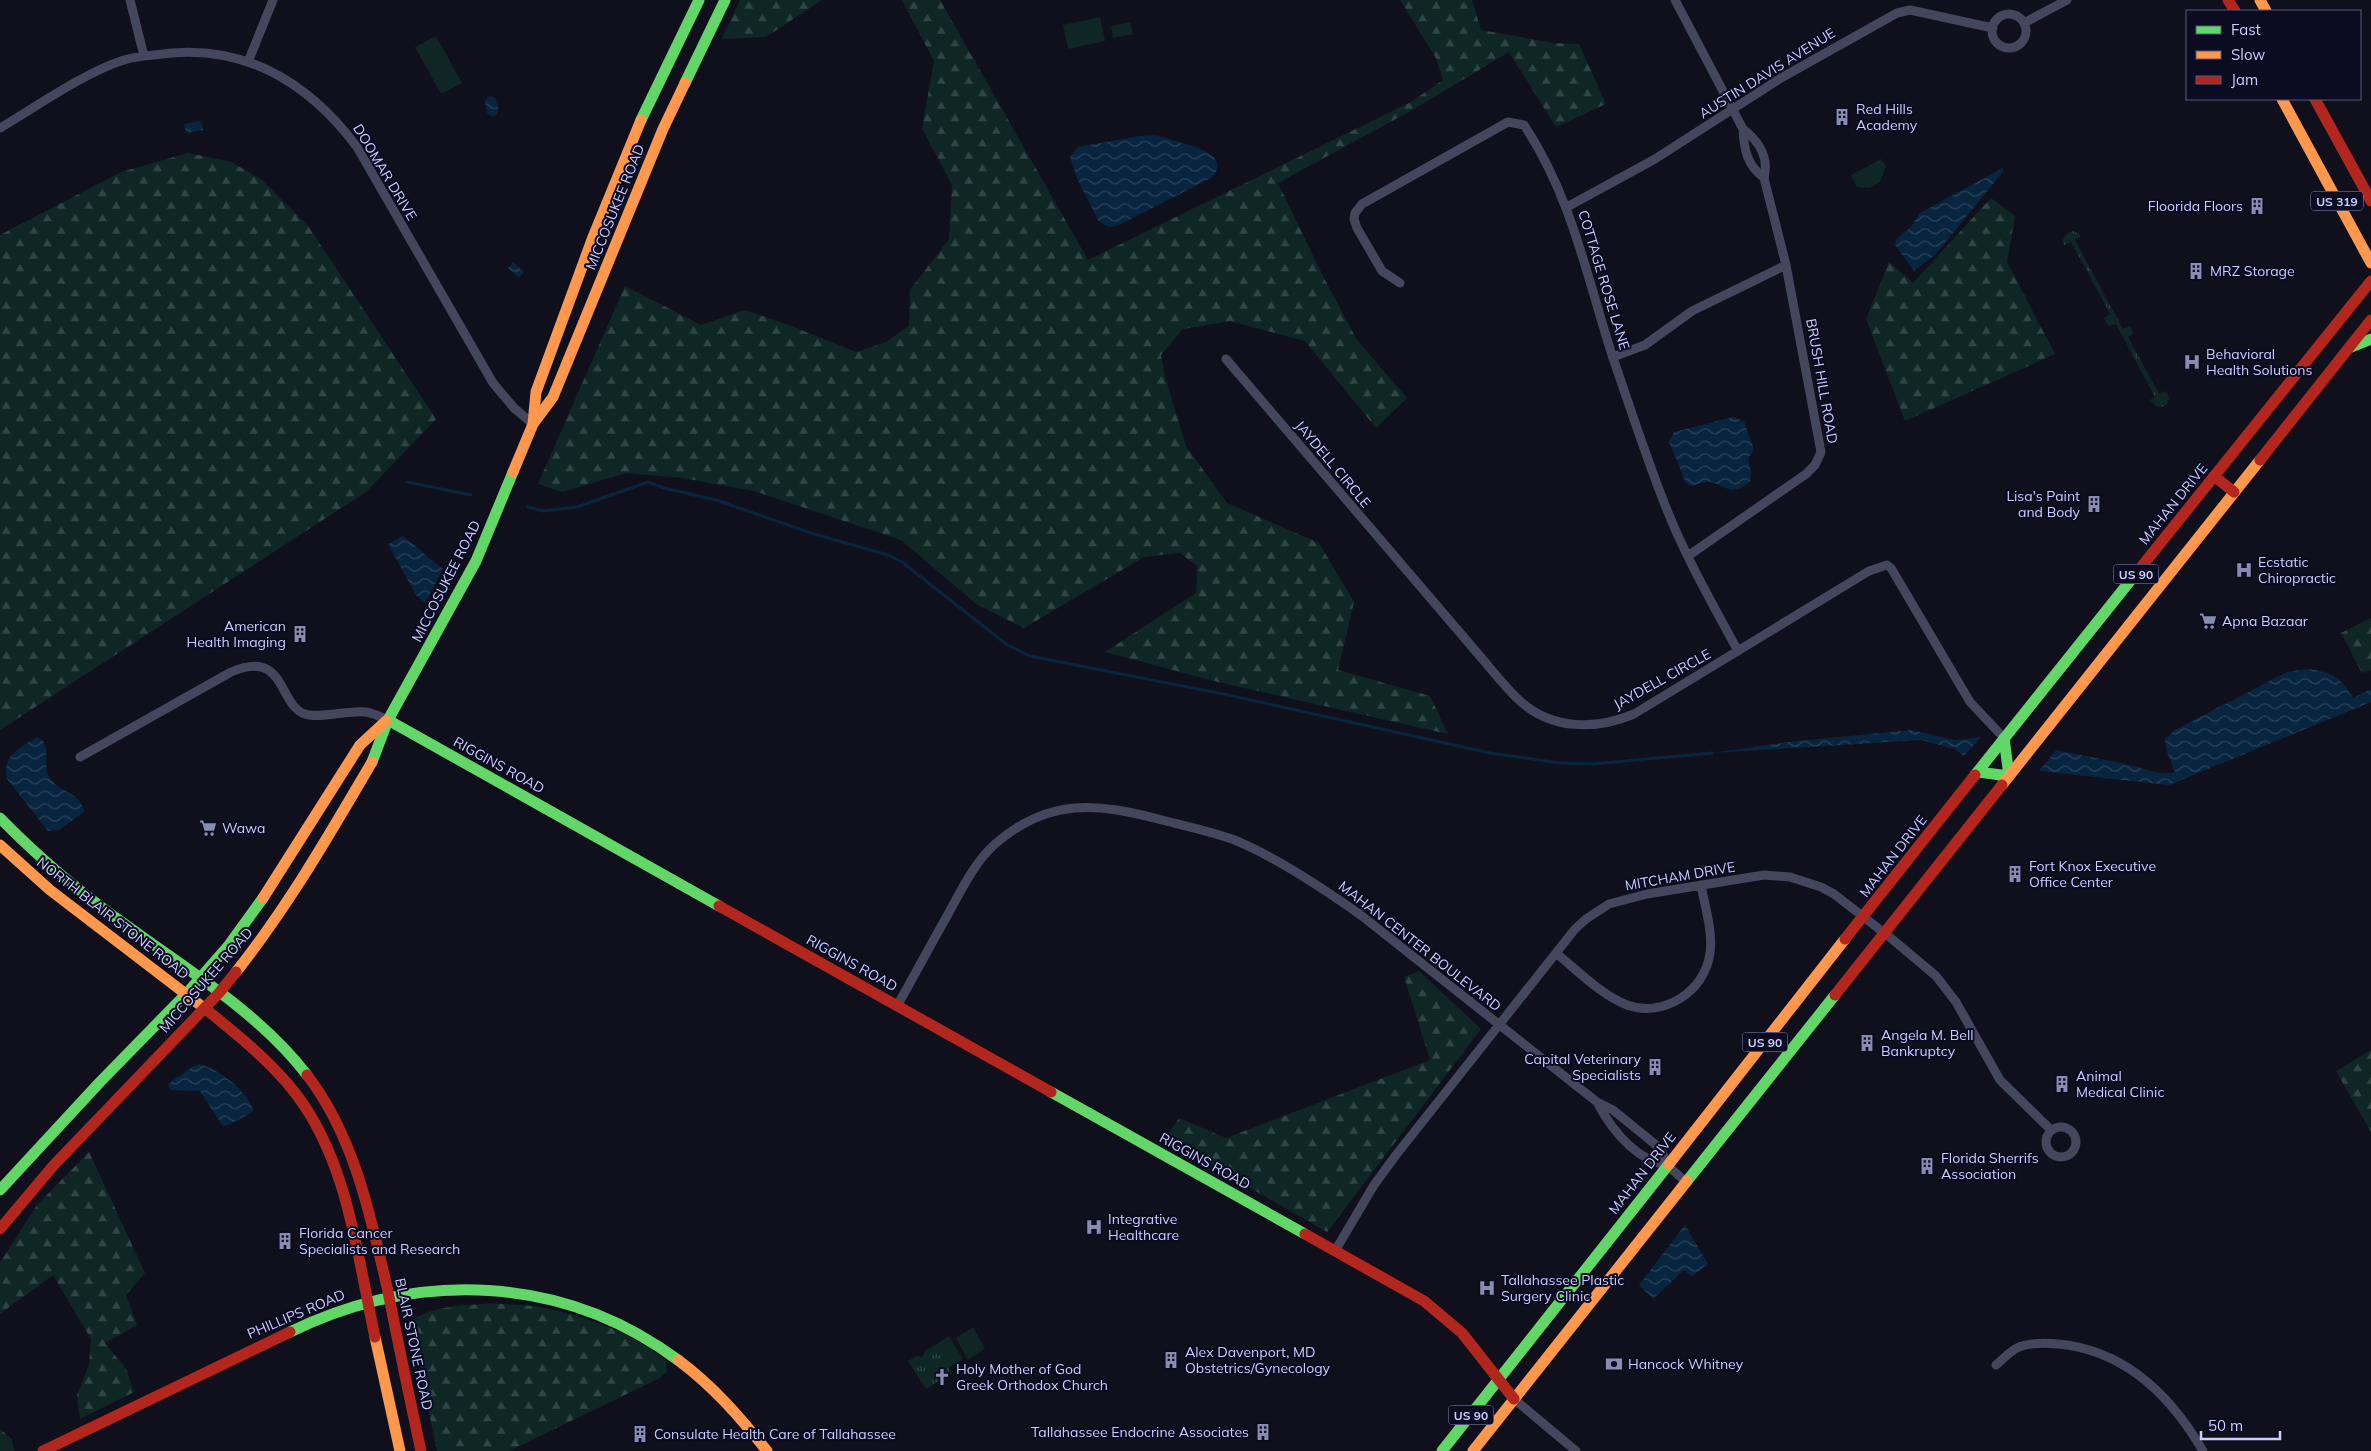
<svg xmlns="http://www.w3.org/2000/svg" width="2371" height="1451" font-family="Mulish,sans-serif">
  <defs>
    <pattern id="grass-tufts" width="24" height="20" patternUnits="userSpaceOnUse" patternTransform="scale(1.25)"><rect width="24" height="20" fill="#0e2724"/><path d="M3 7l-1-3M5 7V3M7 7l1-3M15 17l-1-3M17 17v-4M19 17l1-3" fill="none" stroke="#304545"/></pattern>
    <pattern id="forest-firs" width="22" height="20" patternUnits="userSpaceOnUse" patternTransform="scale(1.25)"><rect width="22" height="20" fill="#0e2724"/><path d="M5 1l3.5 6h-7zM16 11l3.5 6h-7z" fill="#304545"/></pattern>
    <pattern id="water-waves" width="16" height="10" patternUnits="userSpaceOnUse" patternTransform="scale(1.25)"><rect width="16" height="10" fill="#08253f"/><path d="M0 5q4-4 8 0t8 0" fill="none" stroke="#2b435c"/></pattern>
  </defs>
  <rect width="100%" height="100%" fill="#10101c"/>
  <path fill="url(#grass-tufts)" d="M2072,231L2078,233L2081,236L2075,240L2123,329L2130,326L2133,333L2128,337L2159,394L2166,391L2169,398L2167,404L2162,407L2156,406L2150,400L2155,397L2116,324L2108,326L2104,318L2110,314L2071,242L2064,245L2062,241L2066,235Z
    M935,1345L952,1373L926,1389L908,1361L917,1356L922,1357L926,1350Z"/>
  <path fill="url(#forest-firs)" d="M740,0H822L766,37L722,39Z
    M902,0H940L1088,260L1411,102L1443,80L1436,58L1400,0H1472L1481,30L1554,43L1579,44L1606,104L1556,127L1509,52L1414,109L1278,183L1323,276L1357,340L1407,398L1376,428L1305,341L1230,321L1183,329L1161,355L1165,377L1186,446L1227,503L1319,543L1354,602L1338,670L1430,696L1448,734L1214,681L1105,652L1196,593L1197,566L1180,553L1144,557L1024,628L976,604L901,540L754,491L683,478L626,473L562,492L538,484L625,286L701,325L745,310L789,325L856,352L886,342L909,326L910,290L949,239L952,185L922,128L934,61Z
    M188,153L231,162L261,179L308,226L436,419L366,492L0,730V235L121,172Z
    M1991,198L2015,216L2007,262L2055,354L1905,421L1866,319L1889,262L1913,283Z
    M2371,618V670L2362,673L2341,633Z
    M1419,971L1481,1029L1327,1232L1165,1139L1179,1118L1226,1138L1430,1060L1404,977Z
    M2371,1050V1132L2336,1071Z
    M89,1152L145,1273L126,1295L137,1325L105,1343L126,1369L134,1392L80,1419L77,1395L89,1365L91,1339L53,1275L0,1314V1263L37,1205Z
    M492,1303C511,1305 531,1305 550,1309C590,1318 634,1334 666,1361L667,1371L660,1378L509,1451H437L412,1331L413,1320C434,1305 466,1306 492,1303Z
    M0,1429L12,1439L14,1451H0Z"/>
  <path fill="#0e2724" d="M1100,17L1105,41L1068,49L1063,25Z
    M1130,22L1133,34L1113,38L1111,26Z
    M436,36L462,83L441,94L415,47Z
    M1881,159L1886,166L1880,182L1870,188L1857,187L1851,175Z
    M973,1327L985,1349L968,1360L956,1338Z
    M949,1336L963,1359L948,1368L935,1345Z"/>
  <path fill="url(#water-waves)" d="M489,96L495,98L498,107L497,114L493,117L487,113L485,101Z
    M201,121L203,130L186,133L184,124Z
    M1139,136C1145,136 1153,135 1159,136C1166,137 1174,141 1182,143C1196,147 1232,156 1211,178L1119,225C1110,228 1105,227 1098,220L1076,176L1070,157L1078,147Z
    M2003,168L2002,173L1935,255L1914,271L1895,245L1897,238L1910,228L1920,213Z
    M513,262L524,272L519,278L508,268Z
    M1733,417L1744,421L1754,450L1748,458L1751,473L1750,482C1729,497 1730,487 1711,482C1706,481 1696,485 1691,486L1686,483L1669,442L1674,432Z
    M403,536L443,569L425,603L416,595L388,544Z
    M2309,669C2333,673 2340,676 2353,698L2371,689V702L2169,785L2039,771L2056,750C2079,755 2103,759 2126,764C2144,768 2157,776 2175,772L2167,752L2165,739L2175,730L2287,672Z
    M1911,730L1955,740L1981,737L1964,756L1955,749L1921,740L1712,753L1788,742Z
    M37,737C53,742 42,766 49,777C59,793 81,792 84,812L59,830L48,831L7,779C1,756 19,749 37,737Z
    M199,1064C217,1068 249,1092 253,1110L251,1113L226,1126L222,1125L200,1091L170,1090L168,1084L192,1067Z
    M1685,1225L1708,1264L1692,1276L1684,1270L1653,1299L1639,1285Z"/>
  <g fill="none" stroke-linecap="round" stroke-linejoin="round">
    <path stroke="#08253f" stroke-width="3" d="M407,482L471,495
      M528,507L543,511L577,507L648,482L664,488L716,500L811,533L888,555L902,562L1006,644L1030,656L1228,695L1490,753L1560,763L1593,764L1712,753"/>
    <path stroke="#43465d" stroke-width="9" d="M130,0L144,56
      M1675,0L1743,129C1760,142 1769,157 1764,178L1786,265L1821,452L1815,465L1806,474L1688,556
      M1992 31a17 17 0 1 1 34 0a17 17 0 1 1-34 0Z
      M2024,23L2067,0
      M248,62L273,0
      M0,128C36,107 85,72 124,60C133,57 144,56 154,55C240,41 307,80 357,147L493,383L514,408L533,424
      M1743,129C1744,150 1747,165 1764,178
      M1567,207L1655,159L1781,78L1897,13L1910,10L1993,28
      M1400,283L1382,271L1357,228L1354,219L1355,213L1362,204L1508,122L1524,125C1572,197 1587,278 1613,358C1630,407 1646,457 1665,505C1685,556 1712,603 1738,651
      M1613,357L1645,345L1692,311L1786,265
      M1226,359L1479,655C1492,670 1505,687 1520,701C1552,730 1596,730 1634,714L1869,571L1887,565L1891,568L1970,702L2004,738
      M80,757L231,672C286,648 277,704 305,714C318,719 350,710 366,712C373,713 381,717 388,720
      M1556,953C1577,970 1601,995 1627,1005C1663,1018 1705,992 1710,953C1713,932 1705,907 1701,885
      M897,1006C914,976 930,946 947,916C961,891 973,864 995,844C1049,797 1099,803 1162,820C1186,826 1209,831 1232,839C1275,856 1324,889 1362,916L1597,1102L1613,1110L1661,1149L1667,1165L1686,1182
      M1597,1102C1612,1130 1634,1159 1667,1165
      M2046 1142a15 15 0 1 1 30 0a15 15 0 1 1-30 0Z
      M1335,1251L1374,1185L1396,1155L1575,929L1586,919L1609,904L1647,894L1764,875L1790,877L1821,887L1834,894L1892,939L1936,976L1956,1002L2000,1080L2051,1130
      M1996,1365C2002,1360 2009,1352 2017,1348C2028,1342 2046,1343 2058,1344C2125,1350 2171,1396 2203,1451
      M1514,1399L1576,1451"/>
    <path stroke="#63d668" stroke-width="11" d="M685,83L725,0
      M641,120L699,0
      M2349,348L2371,339
      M388,720L719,906
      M2004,738L2009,776
      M372,762L388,720L476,561L513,472
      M1978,772L2009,776
      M1975,775L2134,576
      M0,818C40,859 83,895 130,928C192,973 260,1014 307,1075
      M1051,1092L1305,1234
      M1687,1181L1835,995
      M0,1190L100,1082L187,993L229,945L263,898
      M290,1332C418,1270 562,1274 678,1360
      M1442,1451L1669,1164"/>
    <path stroke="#ff974d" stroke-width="11" d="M2260,0L2266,11
      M2282,99L2371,263
      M533,424L536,392L593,237L641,120
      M513,472L533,424L553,397L663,129L685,83
      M2002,785L2260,460
      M0,845L50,890L208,1011
      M263,898L360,745L386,721
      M236,972C289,905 329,835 372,762
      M1669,1164L1845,939
      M375,1337L400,1451
      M678,1360C713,1386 740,1417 767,1451
      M1473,1451L1687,1181"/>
    <path stroke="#b3261e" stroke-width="11" d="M2228,0L2235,11
      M2315,99L2371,201
      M2260,460L2371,320
      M2214,476L2234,492
      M2134,576L2371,281
      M719,906L1051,1092
      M1845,939L1975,775
      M1835,995L2002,785
      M208,1011C239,1036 271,1062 296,1094C348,1162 357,1255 375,1337
      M307,1075C354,1136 370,1214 387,1287C398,1342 409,1396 421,1451
      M0,1229L53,1166L219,993L236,972
      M1305,1234L1424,1301L1462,1333L1514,1399
      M43,1451L290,1332"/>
  </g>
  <defs>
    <g id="building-bare" transform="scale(1.35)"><path d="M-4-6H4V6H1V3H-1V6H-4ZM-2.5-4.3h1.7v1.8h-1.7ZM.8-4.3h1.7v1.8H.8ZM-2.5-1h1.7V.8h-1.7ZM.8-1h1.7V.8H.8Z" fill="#8a8bb0" stroke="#0b0b21" stroke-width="2.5" paint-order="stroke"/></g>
    <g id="hospital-bare" transform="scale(1.35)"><path d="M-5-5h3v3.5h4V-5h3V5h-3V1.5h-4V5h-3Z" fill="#8a8bb0" stroke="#0b0b21" stroke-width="2.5" paint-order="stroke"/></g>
    <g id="supermarket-bare" transform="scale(1.35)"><path d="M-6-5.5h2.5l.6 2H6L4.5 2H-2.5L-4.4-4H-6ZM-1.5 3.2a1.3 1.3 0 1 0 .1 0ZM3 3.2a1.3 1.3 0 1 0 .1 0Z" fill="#8a8bb0" stroke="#0b0b21" stroke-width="2.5" paint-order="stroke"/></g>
    <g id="bank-bare" transform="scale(1.35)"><path d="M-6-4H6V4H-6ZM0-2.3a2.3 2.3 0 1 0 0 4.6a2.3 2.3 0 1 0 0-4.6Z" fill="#8a8bb0" stroke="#0b0b21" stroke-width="2.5" paint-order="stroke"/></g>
    <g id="church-bare" transform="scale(1.35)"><path d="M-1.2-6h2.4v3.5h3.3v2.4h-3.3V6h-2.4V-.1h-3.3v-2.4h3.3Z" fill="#8a8bb0" stroke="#0b0b21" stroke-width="2.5" paint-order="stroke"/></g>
  </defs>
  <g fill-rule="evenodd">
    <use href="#building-bare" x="1842" y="117"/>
    <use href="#building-bare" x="2257" y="206"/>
    <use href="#building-bare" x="2196" y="271"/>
    <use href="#hospital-bare" x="2192" y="362"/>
    <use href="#building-bare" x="2094" y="504"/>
    <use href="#hospital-bare" x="2244" y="570"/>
    <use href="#supermarket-bare" x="2208" y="621"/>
    <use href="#building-bare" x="300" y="634"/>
    <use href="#supermarket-bare" x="208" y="828"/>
    <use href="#building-bare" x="2015" y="874"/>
    <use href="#building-bare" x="1867" y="1043"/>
    <use href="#building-bare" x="1655" y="1067"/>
    <use href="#building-bare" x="2062" y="1084"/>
    <use href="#building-bare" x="1927" y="1166"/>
    <use href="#hospital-bare" x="1094" y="1227"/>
    <use href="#building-bare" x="285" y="1241"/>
    <use href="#hospital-bare" x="1487" y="1288"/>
    <use href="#building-bare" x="1171" y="1360"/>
    <use href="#bank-bare" x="1614" y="1364"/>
    <use href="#church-bare" x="942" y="1377"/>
    <use href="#building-bare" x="1263" y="1432"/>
    <use href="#building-bare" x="640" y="1434"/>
  </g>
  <g text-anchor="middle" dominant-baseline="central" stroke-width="4" stroke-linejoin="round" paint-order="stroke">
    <g fill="#0b0b21" stroke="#9193bc" stroke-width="1">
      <rect x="2311" y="191.5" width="52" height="19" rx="4"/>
      <rect x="2113.5" y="564.5" width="45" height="19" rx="4"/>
      <rect x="1742.5" y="1032.5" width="45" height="19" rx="4"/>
      <rect x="1448.5" y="1405.5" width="45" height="19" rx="4"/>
    </g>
    <g font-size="12" font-weight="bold" fill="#cbcdff">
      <text x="2337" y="201">US 319</text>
      <text x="2136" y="574">US 90</text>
      <text x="1765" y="1042">US 90</text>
      <text x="1471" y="1415">US 90</text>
    </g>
    <g font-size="14" fill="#cbcdff" stroke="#0b0b21">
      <text transform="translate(1767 73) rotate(-32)">AUSTIN DAVIS AVENUE</text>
      <text transform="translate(385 172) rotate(59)">DOOMAR DRIVE</text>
      <text transform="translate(615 207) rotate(-68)">MICCOSUKEE ROAD</text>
      <text transform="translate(1604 280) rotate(73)">COTTAGE ROSE LANE</text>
      <text transform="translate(1822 381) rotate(80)">BRUSH HILL ROAD</text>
      <text transform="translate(1333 464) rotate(50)">JAYDELL CIRCLE</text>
      <text transform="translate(2173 504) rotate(-51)">MAHAN DRIVE</text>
      <text transform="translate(446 581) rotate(-63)">MICCOSUKEE ROAD</text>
      <text transform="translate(1662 679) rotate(-29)">JAYDELL CIRCLE</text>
      <text transform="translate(499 765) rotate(29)">RIGGINS ROAD</text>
      <text transform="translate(1893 856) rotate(-52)">MAHAN DRIVE</text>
      <text transform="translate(1680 876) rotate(-10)">MITCHAM DRIVE</text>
      <text transform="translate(113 918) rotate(38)">NORTH BLAIR STONE ROAD</text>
      <text transform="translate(1420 946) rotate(38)">MAHAN CENTER BOULEVARD</text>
      <text transform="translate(852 963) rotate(29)">RIGGINS ROAD</text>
      <text transform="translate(206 980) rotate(-49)">MICCOSUKEE ROAD</text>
      <text transform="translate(1205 1161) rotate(29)">RIGGINS ROAD</text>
      <text transform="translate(1642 1173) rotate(-52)">MAHAN DRIVE</text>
      <text transform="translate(296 1314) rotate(-23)">PHILLIPS ROAD</text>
      <text transform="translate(414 1344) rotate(78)">BLAIR STONE ROAD</text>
    </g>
    <g font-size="14" fill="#cbcdff" stroke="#0b0b21" text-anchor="start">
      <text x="1856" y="109">Red Hills<tspan x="1856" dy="16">Academy</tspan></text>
      <text x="2243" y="206" text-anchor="end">Floorida Floors</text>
      <text x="2210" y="271">MRZ Storage</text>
      <text x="2206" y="354">Behavioral<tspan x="2206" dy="16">Health Solutions</tspan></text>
      <text x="2080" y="496" text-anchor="end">Lisa's Paint<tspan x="2080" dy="16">and Body</tspan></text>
      <text x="2258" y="562">Ecstatic<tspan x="2258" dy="16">Chiropractic</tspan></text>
      <text x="2222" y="621">Apna Bazaar</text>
      <text x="286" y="626" text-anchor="end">American<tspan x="286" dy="16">Health Imaging</tspan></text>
      <text x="222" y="828">Wawa</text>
      <text x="2029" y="866">Fort Knox Executive<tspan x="2029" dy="16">Office Center</tspan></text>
      <text x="1881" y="1035">Angela M. Bell<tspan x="1881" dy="16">Bankruptcy</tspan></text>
      <text x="1641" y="1059" text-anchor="end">Capital Veterinary<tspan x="1641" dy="16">Specialists</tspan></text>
      <text x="2076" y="1076">Animal<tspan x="2076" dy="16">Medical Clinic</tspan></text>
      <text x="1941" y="1158">Florida Sherrifs<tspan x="1941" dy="16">Association</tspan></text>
      <text x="1108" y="1219">Integrative<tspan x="1108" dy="16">Healthcare</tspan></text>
      <text x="299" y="1233">Florida Cancer<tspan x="299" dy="16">Specialists and Research</tspan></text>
      <text x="1501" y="1280">Tallahassee Plastic<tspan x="1501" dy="16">Surgery Clinic</tspan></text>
      <text x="1185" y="1352">Alex Davenport, MD<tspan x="1185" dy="16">Obstetrics/Gynecology</tspan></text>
      <text x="1628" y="1364">Hancock Whitney</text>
      <text x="956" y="1369">Holy Mother of God<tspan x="956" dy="16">Greek Orthodox Church</tspan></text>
      <text x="1249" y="1432" text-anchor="end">Tallahassee Endocrine Associates</text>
      <text x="654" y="1434">Consulate Health Care of Tallahassee</text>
    </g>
  </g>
  <rect x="2186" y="10" width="175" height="90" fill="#0b0b21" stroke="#58597a"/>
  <rect x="2196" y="26" width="25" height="8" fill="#63d668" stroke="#58597a"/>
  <text x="2231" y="35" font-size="15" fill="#cbcdff">Fast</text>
  <rect x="2196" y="51" width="25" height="8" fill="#ff974d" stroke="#58597a"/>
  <text x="2231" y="60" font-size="15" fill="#cbcdff">Slow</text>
  <rect x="2196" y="76" width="25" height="8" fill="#b3261e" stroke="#58597a"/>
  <text x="2231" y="85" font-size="15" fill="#cbcdff">Jam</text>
  <path d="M2201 1431v8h79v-8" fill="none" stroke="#cbcdff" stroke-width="2.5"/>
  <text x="2208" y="1431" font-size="15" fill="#cbcdff" stroke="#0b0b21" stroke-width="4" paint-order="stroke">50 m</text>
</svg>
